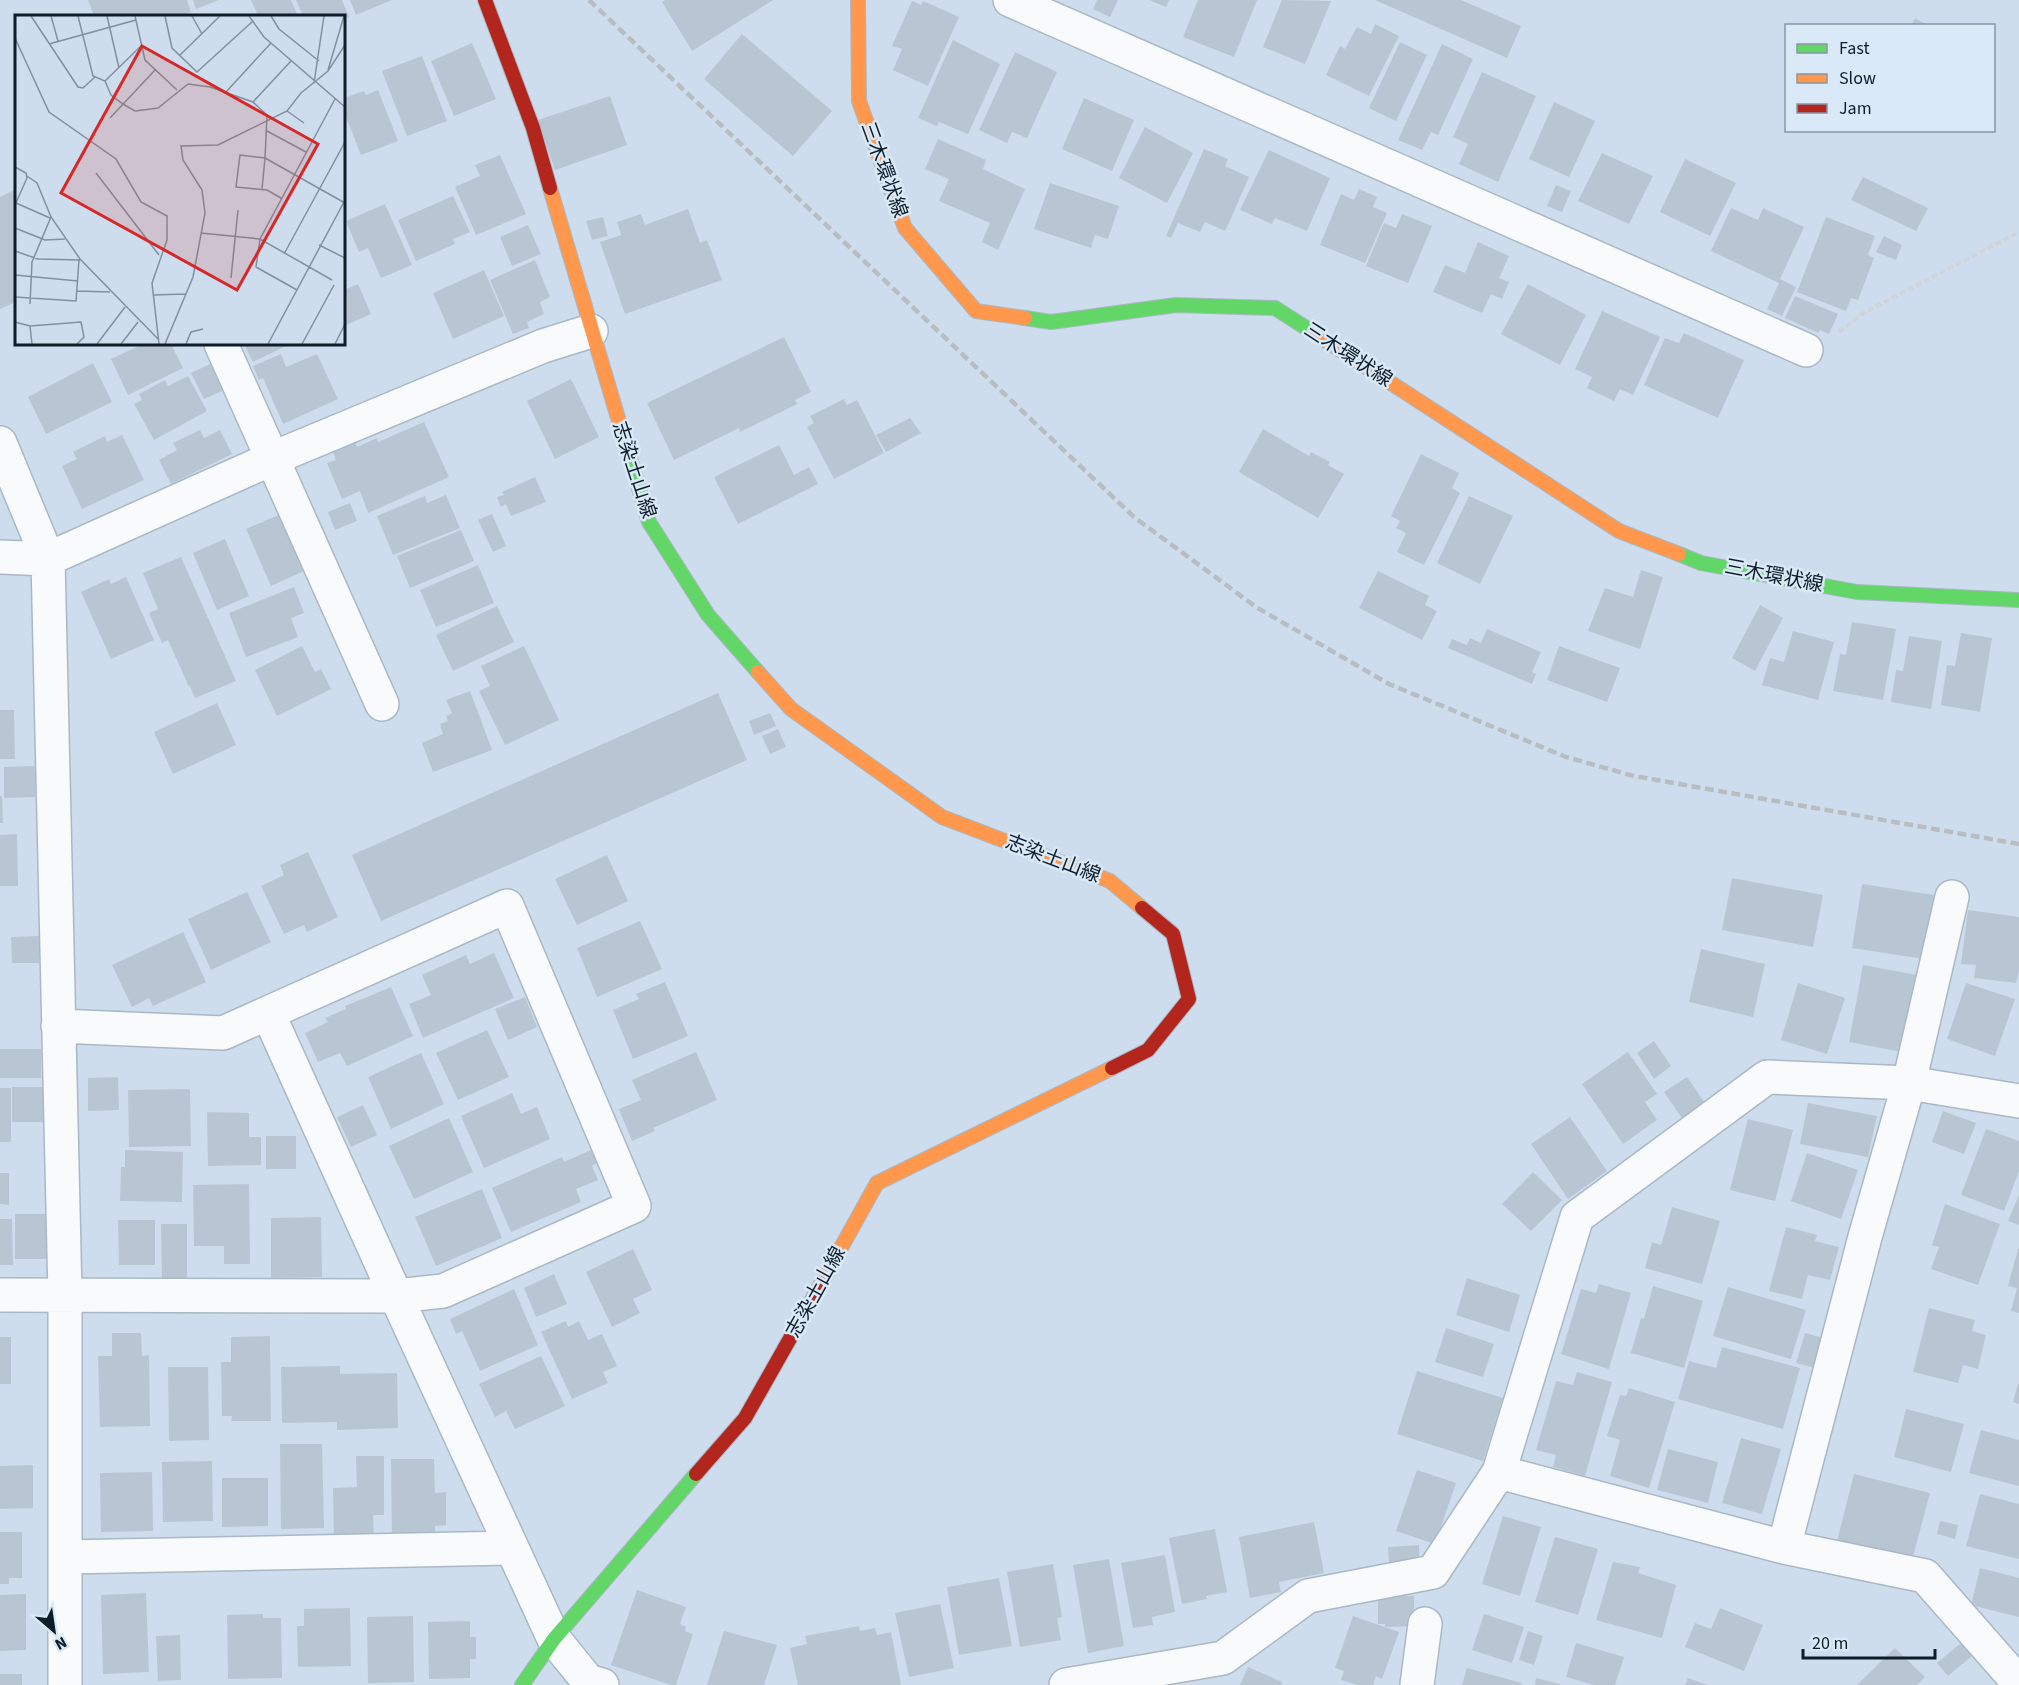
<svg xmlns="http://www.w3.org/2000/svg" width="2019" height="1685" font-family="'Source Sans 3','Noto Sans JP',sans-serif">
  <rect width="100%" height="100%" fill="#cddded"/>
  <path fill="#b8c6d4" d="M88,0H187L191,12L180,16H94Z
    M193,0H219L196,9Z
    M251,0H291L298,16H258Z
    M296,0H342L349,17L344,20V16H303Z
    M350,0H392L356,15Z
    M665,0H773L692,51L662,2Z
    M1097,0H1118L1110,17L1093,9Z
    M1149,0H1169L1166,7Z
    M1198,0H1257L1234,57L1183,37Z
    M1282,0L1331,1L1305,64L1263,47Z
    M1375,0H1461L1521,26L1507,58Z
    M912,1L921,5L923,1L959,17L928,86L893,70L902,49L892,46Z
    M1915,18L1928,26H1911Z
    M1375,24L1399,36L1369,96L1326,75L1340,46L1345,49L1357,27L1371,34Z
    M742,34L832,111L793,156L704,79Z
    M953,40L1000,64L968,134L939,122L937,126L918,118Z
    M1400,42L1427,55L1396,121L1369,108Z
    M472,43L496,99L454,116L431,61Z
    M1442,44L1473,59L1438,135L1431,132L1422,150L1398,140Z
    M1015,52L1057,72L1027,138L1012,132L1007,143L979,130Z
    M422,56L447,121L407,136L382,71Z
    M1482,72L1536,96L1498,182L1459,164L1468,144L1453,137Z
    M378,90L398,141L361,155L344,112V98L364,91L366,95Z
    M610,96L627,145L555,170L538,120Z
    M1084,98L1134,120L1112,171L1062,149Z
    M1554,102L1595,121L1569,177L1529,159Z
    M1145,127L1193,153L1167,203L1119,178Z
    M938,139L986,160L983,169L1025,189L998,250L982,242L990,223L939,201L949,179L925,169Z
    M1204,149L1228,159L1225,166L1249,177L1229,223L1225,231L1205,222L1200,232L1178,223L1171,238L1166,236Z
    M1269,150L1330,178L1307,231L1275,218L1272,224L1240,210Z
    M1602,153L1653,176L1629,224L1578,201Z
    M500,155L526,214L476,235L455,187L480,176L475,165Z
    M1685,159L1736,183L1710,236L1660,212Z
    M1863,177L1928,208L1916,231L1851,200Z
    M1050,183L1119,206L1108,239L1095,235L1091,248L1034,229Z
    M1556,185L1571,191L1562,212L1547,206Z
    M16,189V302L0,309V197Z
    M1359,189L1377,197L1373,207L1387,213L1365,263L1320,245L1341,194L1354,200Z
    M453,196L470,232L453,239L455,244L416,261L398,220Z
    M385,204L412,265L381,278L368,248L359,252L346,221Z
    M1731,208L1758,220L1763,208L1804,227L1780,279L1796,287L1782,316L1767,309L1779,283L1711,251Z
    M688,209L700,243L707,240L722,280L625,314L600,242L621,235L617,222L641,214L645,225Z
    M1402,214L1432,226L1408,283L1366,266L1384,223L1396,228Z
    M603,217L608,236L592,240L586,221Z
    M1826,217L1875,236L1868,255L1874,258L1858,300L1851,298L1846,311L1797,292Z
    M528,225L541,254L512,266L500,237Z
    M1884,236L1902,245L1896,260L1876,252Z
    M1478,242L1509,256L1499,278L1509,282L1502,299L1491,294L1482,313L1433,292L1445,265L1465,273Z
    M535,260L550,297L540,302L544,314L527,322L529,328L513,334L490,280Z
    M484,270L504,316L453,339L433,293Z
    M358,284L371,314L344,326V290Z
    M1528,284L1586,315L1560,365L1501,334Z
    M1795,296L1838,314L1829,334L1820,330L1818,333L1785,318Z
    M1602,311L1660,337L1633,395L1620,389L1614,401L1587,388L1592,377L1575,369Z
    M1684,333L1744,360L1718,418L1644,385L1665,338L1679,343Z
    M784,337L811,392L795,400L797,404L740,432L739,428L674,460L647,403Z
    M143,344H171L183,368L128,395L111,359Z
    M244,344H285L286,346L253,362Z
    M281,354L286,367L317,354L338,399L283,424L263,378L259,380L253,366Z
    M214,362L226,389L204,399L191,373Z
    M93,363L112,402L46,434L28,397Z
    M188,376L207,411L154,440L134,404L142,400L139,394L165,380L168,386Z
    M571,379L599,437L555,459L527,401Z
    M844,399L847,405L857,400L884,453L834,479L807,427L814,423L810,416Z
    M910,418L921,433L886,452L876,435Z
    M424,422L449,477L368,513L360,491L342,499L327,463L336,460L333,452L355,442L357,447L377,438L378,442Z
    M1263,429L1309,456L1311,452L1330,462L1328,465L1344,474L1318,518L1239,472Z
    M200,430L204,438L220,430L232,454L171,484L159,460L177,450L173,443Z
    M122,435L144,480L82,509L62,466L77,459L73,452L105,436L107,442Z
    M779,445L794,475L809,467L818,484L738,524L714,477Z
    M1421,454L1459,473L1452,488L1460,493L1424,565L1397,552L1406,533L1396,528L1400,521L1391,516Z
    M535,477L546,502L511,516L506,504L501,507L497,497L504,495L502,492Z
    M446,495L460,528L393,555L377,516L425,496L427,503Z
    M1469,496L1513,516L1480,584L1437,563Z
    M350,503L357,521L335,530L328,512Z
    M281,514L304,571L271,586L246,529Z
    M492,514L506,546L493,552L478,520Z
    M461,530L474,561L410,588L397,556Z
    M225,539L249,596L217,610L193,553Z
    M181,557L236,681L195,698L190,686L189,687L168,640L162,643L149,613L158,609L143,573Z
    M478,565L494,603L436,627L420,590Z
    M1641,570L1663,577L1640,649L1588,631L1605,588L1633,597Z
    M1378,571L1429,596L1425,605L1437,611L1422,640L1359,608Z
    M126,577L154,640L111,659L81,592L109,579L111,584Z
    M294,587L304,613L291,618L298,637L246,657L229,613Z
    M1760,605L1783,618L1755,671L1732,658Z
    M497,606L514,642L453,671L436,635Z
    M1852,622L1896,629L1883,700L1833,691L1840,654L1846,655Z
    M1487,629L1541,652L1532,672L1536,674L1532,684L1448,648L1452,639L1467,645L1470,638L1481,643Z
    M1793,631L1834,642L1818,700L1762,685L1770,658L1784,662Z
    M1961,633L1992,638L1980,712L1941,705L1947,665L1955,666Z
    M1909,636L1942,641L1931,709L1891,702L1896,670L1903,671Z
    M302,646L315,672L321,669L331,689L277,716L255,670Z
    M524,646L559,720L505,745L479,691L490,686L481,666Z
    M1559,646L1620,668L1607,702L1547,680Z
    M470,691L492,750L433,772L422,743L443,734L440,724L448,721L446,716L452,713L446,700Z
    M718,693L747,760L381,921L352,855Z
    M217,703L236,745L173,774L154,732Z
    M0,710H14L15,759H0Z
    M770,713L776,726L754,735L749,721Z
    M778,729L786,747L770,754L762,736Z
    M35,766V797L4,798V767Z
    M0,796H2L3,823H0Z
    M17,834L18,886H0V835Z
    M308,852L338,917L307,932L304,925L284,934L261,886L284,875L280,865Z
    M607,855L628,901L577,925L555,879Z
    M1732,878L1823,895L1813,947L1722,930Z
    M1862,884L1934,895L1924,959L1852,948Z
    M247,892L271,942L211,970L188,919Z
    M1968,910L2019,917V971L2016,983L1974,978L1976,965L1961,964Z
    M640,921L662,969L597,997L577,948Z
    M183,932L206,982L153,1006L149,998L132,1007L112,965Z
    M39,936V963H12L11,937Z
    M1701,949L1765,964L1753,1017L1689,1002Z
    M494,953L514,998L423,1038L409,1004L431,995L422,975L466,955L470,964Z
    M1863,965L1917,975L1902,1052L1849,1042Z
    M665,982L688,1036L633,1059L613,1010L639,999L636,994Z
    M1798,983L1845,998L1827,1054L1781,1040Z
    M1966,983L2015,999L1995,1056L1947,1039Z
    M391,987L413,1036L347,1066L340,1053L318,1062L305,1033L328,1022L325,1018L346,1009L345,1006Z
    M525,997L537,1027L508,1040L495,1009Z
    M487,1030L509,1077L458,1100L436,1053Z
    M1654,1041L1671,1066L1654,1079L1637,1053Z
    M0,1049H41V1078H0Z
    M696,1052L717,1100L653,1128L655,1131L632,1141L619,1109L641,1100L632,1080Z
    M1628,1052L1657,1094L1645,1102L1657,1120L1623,1144L1582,1084Z
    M421,1053L444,1104L391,1129L368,1077Z
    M118,1077L119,1110L88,1111V1078Z
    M1687,1077L1705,1103L1682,1118L1664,1092Z
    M12,1087H45V1122H12Z
    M0,1088H11V1142H0Z
    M190,1089L191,1146L129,1147L128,1090Z
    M512,1093L521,1114L537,1107L550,1139L484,1168L461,1116Z
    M1808,1103L1877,1116L1868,1157L1800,1144Z
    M363,1105L377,1135L351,1147L337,1117Z
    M1943,1111L1976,1123L1964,1154L1932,1142Z
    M207,1112L249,1113V1137H261V1165L208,1166Z
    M1570,1117L1607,1171L1568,1199L1531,1144Z
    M449,1118L473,1172L414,1199L389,1146Z
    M1748,1119L1793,1130L1775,1201L1730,1190Z
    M1986,1129L2019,1141V1171L2004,1211L1961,1195Z
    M266,1136H296V1169H266Z
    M125,1150L183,1152L182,1202L120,1201L121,1167H125Z
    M591,1150L597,1163L592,1166L598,1180L576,1189L581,1202L511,1232L492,1188L562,1157L564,1162Z
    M1807,1153L1858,1170L1841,1219L1791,1201Z
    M1533,1172L1562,1200L1531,1231L1502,1204Z
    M0,1173H9V1205L0,1204Z
    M249,1184L250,1264H224V1246H194L193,1185Z
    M482,1189L502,1238L436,1266L415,1217Z
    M2019,1195V1225L2008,1221Z
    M1945,1204L2000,1224L1978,1285L1931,1269L1939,1247L1932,1245Z
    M1672,1207L1720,1221L1702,1284L1645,1268L1652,1242L1661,1245Z
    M15,1214H48V1259H15Z
    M321,1217L322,1277L271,1278V1218Z
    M0,1219H12L13,1265H0Z
    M118,1220H155V1265H119Z
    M161,1224H187V1279L162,1280Z
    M1786,1227L1817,1235L1815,1241L1839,1247L1830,1280L1808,1275L1802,1299L1769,1291Z
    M633,1249L652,1290L633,1299L640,1313L612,1327L586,1272Z
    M2018,1249H2019V1313L2011,1311L2017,1288L2008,1286Z
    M554,1274L567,1304L536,1317L524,1288Z
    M1467,1278L1520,1295L1509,1332L1456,1315Z
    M1599,1284L1631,1293L1609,1369L1561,1354L1581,1289L1596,1293Z
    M1653,1286L1703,1301L1684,1368L1631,1353L1641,1318L1644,1319Z
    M1728,1287L1806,1310L1791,1359L1713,1336Z
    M514,1289L538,1345L480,1371L462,1331L456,1334L450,1319Z
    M1929,1308L1975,1320L1972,1331L1986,1335L1978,1369L1963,1365L1958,1383L1913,1372Z
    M566,1321L568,1327L579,1321L588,1340L602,1334L617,1366L603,1372L608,1383L572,1399L541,1332Z
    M1446,1328L1494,1344L1483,1377L1435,1362Z
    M112,1333H141L142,1356L149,1355L150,1426L100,1427L98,1356H112Z
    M1805,1333L1827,1339L1819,1369L1796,1363Z
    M270,1336L271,1421H231L232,1416H222L221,1362H231V1337Z
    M0,1337H11V1384H0Z
    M1722,1347L1800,1368L1783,1429L1678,1399L1689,1361L1716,1368Z
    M541,1356L565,1406L515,1429L506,1411L495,1417L479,1384Z
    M340,1366V1374L397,1373L398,1428L337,1430V1422L282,1423L281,1367Z
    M168,1367H208L209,1440L169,1441Z
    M1417,1371L1503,1398L1483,1461L1397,1434Z
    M1577,1372L1612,1382L1585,1476L1553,1467L1556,1455L1536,1450L1556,1381L1573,1385Z
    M2018,1384H2019V1404L2013,1402Z
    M1629,1388L1675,1402L1649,1488L1610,1476L1620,1440L1607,1436L1620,1395L1626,1396Z
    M1906,1409L1964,1424L1951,1472L1894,1457Z
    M1981,1430L2019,1440V1486L1969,1473Z
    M1741,1438L1781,1449L1762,1514L1722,1503Z
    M280,1444H322L324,1528L281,1529Z
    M1668,1449L1718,1462L1708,1503L1657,1490Z
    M356,1456H384V1515H373L374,1540H334L333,1488L357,1487Z
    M391,1459H434L435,1493L446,1492V1525L435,1526V1542L392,1543Z
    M212,1461L213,1521L163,1522L162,1462Z
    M33,1465V1508L0,1509V1466Z
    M1417,1470L1456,1483L1435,1544L1396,1531Z
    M152,1472L153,1531L101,1532L100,1473Z
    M1854,1474L1930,1493L1911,1564L1836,1545Z
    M222,1478H268V1526L222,1527Z
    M1980,1494L2019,1504V1559L1966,1546Z
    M1503,1516L1541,1527L1520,1596L1482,1584Z
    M1940,1521L1958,1525L1955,1539L1937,1534Z
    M1314,1522L1324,1573L1279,1582L1281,1592L1250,1598L1239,1537Z
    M1215,1529L1227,1592L1206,1596L1207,1599L1182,1604L1169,1538Z
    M0,1532H22V1578H9V1584H0Z
    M1555,1537L1598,1549L1578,1615L1535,1602Z
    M1419,1545V1562L1389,1563L1388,1547Z
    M1165,1555L1175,1612L1152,1617L1153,1625L1133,1628L1121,1563Z
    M1109,1559L1124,1646L1088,1653L1073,1565Z
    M1613,1562L1640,1567L1638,1573L1676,1585L1662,1638L1596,1620Z
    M1053,1564L1062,1617L1057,1618L1061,1640L1020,1647L1007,1572Z
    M1980,1568L2019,1578V1617L1971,1605Z
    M999,1578L1012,1646L959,1655L947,1587Z
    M637,1590L686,1607L680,1624L686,1627L685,1631L693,1634L676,1685H671L611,1665Z
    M146,1593L149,1672L103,1674L101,1595Z
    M26,1594V1650L0,1651V1595Z
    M1378,1596H1414V1626L1385,1627V1624H1378Z
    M940,1604L954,1668L909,1677L895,1613Z
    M350,1608L351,1666L298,1667L297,1626H304V1609Z
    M1720,1608L1763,1625L1744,1671L1685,1647L1695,1623L1711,1629Z
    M263,1614V1618H281L282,1678L228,1679L227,1615Z
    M1484,1614L1524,1627L1512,1663L1472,1650Z
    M413,1616L414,1682L368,1683L367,1617Z
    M1353,1616L1399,1632L1382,1679L1376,1676L1373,1685H1358L1341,1680L1344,1671L1335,1668Z
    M470,1621V1637H476V1659H470V1678L429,1679L428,1622Z
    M859,1626L860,1631L875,1628L877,1635L891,1632L901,1685H798L790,1648L807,1644L805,1636Z
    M724,1631L777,1645L764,1685H707Z
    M1528,1631L1543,1636L1534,1665L1519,1660Z
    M180,1635L181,1680L158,1681L156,1636Z
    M1962,1642L1973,1655L1948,1676L1937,1663Z
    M1576,1643L1624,1657L1615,1685H1594L1566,1677Z
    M1895,1648L1925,1677L1917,1685H1857Z
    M1248,1667L1282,1682L1281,1685H1240Z
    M1467,1668L1522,1683L1521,1685H1462Z
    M0,1674H22V1685H0Z
    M1536,1678L1560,1684V1685H1535Z
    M1688,1678L1708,1685H1685Z"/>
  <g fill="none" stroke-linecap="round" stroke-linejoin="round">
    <g stroke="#aab8c5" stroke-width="36">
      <path id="street" d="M1010,0L1806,350
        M221,344L382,704
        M0,443L48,559L65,1295V1685
        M0,557L48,559L271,459L543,346L591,331
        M58,1026L223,1033L507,906L634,1206L443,1291L396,1296L268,1013
        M0,1295L396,1296L554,1639L588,1681L602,1685
        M1499,1472L1784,1547L1925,1576L2019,1683
        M1784,1547L1865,1237L1909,1083L1952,897
        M65,1557L512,1548
        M1066,1685L1223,1658L1308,1596L1433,1572L1499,1472L1577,1217L1767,1077L1909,1083L2019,1101
        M1417,1685L1425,1624"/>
    </g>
    <g stroke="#aab8c5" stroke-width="16">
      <path id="fast" d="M1025,318L1051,322L1176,305L1275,308L1314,333
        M623,435L649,522L708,615L758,672
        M1679,554L1701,563L1857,592L2019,600
        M522,1685L554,1639L696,1474"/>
    </g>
    <g stroke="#aab8c5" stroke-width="16">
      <path id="slow" d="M858,0L859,101L905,228L976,311L1025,318
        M550,188L623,435
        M1314,333L1619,531L1679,554
        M758,672L791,709L942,817L1110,881L1142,908
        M822,1282L877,1183L1112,1068"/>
    </g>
    <g stroke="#aab8c5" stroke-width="16">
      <path id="jam" d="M485,0L533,128L550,188
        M1112,1068L1148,1050L1189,999L1173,934L1142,908
        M696,1474L745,1418L822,1282"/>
    </g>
    <path stroke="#d0d4d9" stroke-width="4" stroke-dasharray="6 3" stroke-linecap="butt" d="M1839,332L1865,312L2019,232"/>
    <use href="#street" stroke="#f8fafc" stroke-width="33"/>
    <use href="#fast" stroke="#63d668" stroke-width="14"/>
    <use href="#slow" stroke="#ff974d" stroke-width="14"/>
    <use href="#jam" stroke="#b3261e" stroke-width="14"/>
    <path stroke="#b8bdc1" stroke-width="4.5" stroke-dasharray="9 4.5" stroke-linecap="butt" d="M589,0L1134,517L1256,607L1389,684L1566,757L1634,776L2019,844"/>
  </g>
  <g text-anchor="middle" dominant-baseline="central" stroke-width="5" stroke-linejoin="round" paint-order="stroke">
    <g font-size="20" fill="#0f1d29" stroke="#dae9f7">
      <text transform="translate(884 170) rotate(70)">三木環状線</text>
      <text transform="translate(1348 355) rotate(33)">三木環状線</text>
      <text transform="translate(634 470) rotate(72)">志染土山線</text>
      <text transform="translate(1774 576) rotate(11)">三木環状線</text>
      <text transform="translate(1053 859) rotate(21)">志染土山線</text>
      <text transform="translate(816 1292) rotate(-61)">志染土山線</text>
    </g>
  </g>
  <g transform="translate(15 15)">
    <rect width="330" height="330" fill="#cddded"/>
    <path fill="none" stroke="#81909f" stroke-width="1.5" d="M16,1L63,72L68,73L80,62M36,1L43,26M63,1L78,61L90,66L96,80L108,89L120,96L143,93L173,69L195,72L238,87L252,100L250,143L330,188M92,1L104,53M120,1L130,45L162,75M150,1L157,33L182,57L238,6M177,1L187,19M234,1L249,22L330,92M256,1L264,14L304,46M0,23L34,97L101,144L126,187L152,201V225L137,268L144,329M34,29L121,5M165,40L205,1M313,55L329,1M90,66L127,30M299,68L309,1M211,77L256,28M238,87L276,46M272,96L289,108M95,103L141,54M252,116L291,137M0,152L11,158L12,163L0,190M81,158L144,240M12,161L22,168L36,202L65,244L144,325M247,174L250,143L225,140L221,172L252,175L266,183M1,188L35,203M0,213L30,225L50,224M186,218L245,224L317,265M304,230L330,243M0,236L23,244L65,245M269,239L330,127M0,260L63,266M216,263L223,195M282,275L241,252L245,224L320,84M62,276L95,277M138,280L171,279M0,282L61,286L64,245M15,289L17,247L36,202M0,307L15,311L66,307L69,322L62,329M15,311L17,329M82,329L110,292M106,329L123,307M150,329L178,262L190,198L187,175L168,145L166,131L203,130L272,96L286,78L313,56L330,30M171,329L176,317L188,314M253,329L329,187M287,329L319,270M320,329L330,309"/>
    <path fill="#d62828" fill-opacity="0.15" stroke="#d62828" stroke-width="3" d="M127,31L303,129L222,275L46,178Z"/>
    <rect width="330" height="330" fill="none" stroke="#0f1d29" stroke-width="3"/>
  </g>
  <rect x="1785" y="24" width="210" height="108" fill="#dae9f7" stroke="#8997a5" stroke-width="1.5"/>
  <rect x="1797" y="44" width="30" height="9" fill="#63d668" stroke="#8997a5" stroke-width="1.5"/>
  <text x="1839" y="54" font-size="18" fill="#0f1d29">Fast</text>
  <rect x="1797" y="74" width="30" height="9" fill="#ff974d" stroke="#8997a5" stroke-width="1.5"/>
  <text x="1839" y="84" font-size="18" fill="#0f1d29">Slow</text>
  <rect x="1797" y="104" width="30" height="9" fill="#b3261e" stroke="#8997a5" stroke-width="1.5"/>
  <text x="1839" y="114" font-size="18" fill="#0f1d29">Jam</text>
  <g transform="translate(54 1631) rotate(151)" stroke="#dae9f7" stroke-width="4.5" paint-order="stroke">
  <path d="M0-4.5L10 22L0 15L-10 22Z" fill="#0f1d29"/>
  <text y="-9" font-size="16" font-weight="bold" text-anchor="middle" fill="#0f1d29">N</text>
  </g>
  <path d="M1803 1649v9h132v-9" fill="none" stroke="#0f1d29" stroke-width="3"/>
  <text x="1812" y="1649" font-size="18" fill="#0f1d29" stroke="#dae9f7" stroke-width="4.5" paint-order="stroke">20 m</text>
</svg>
